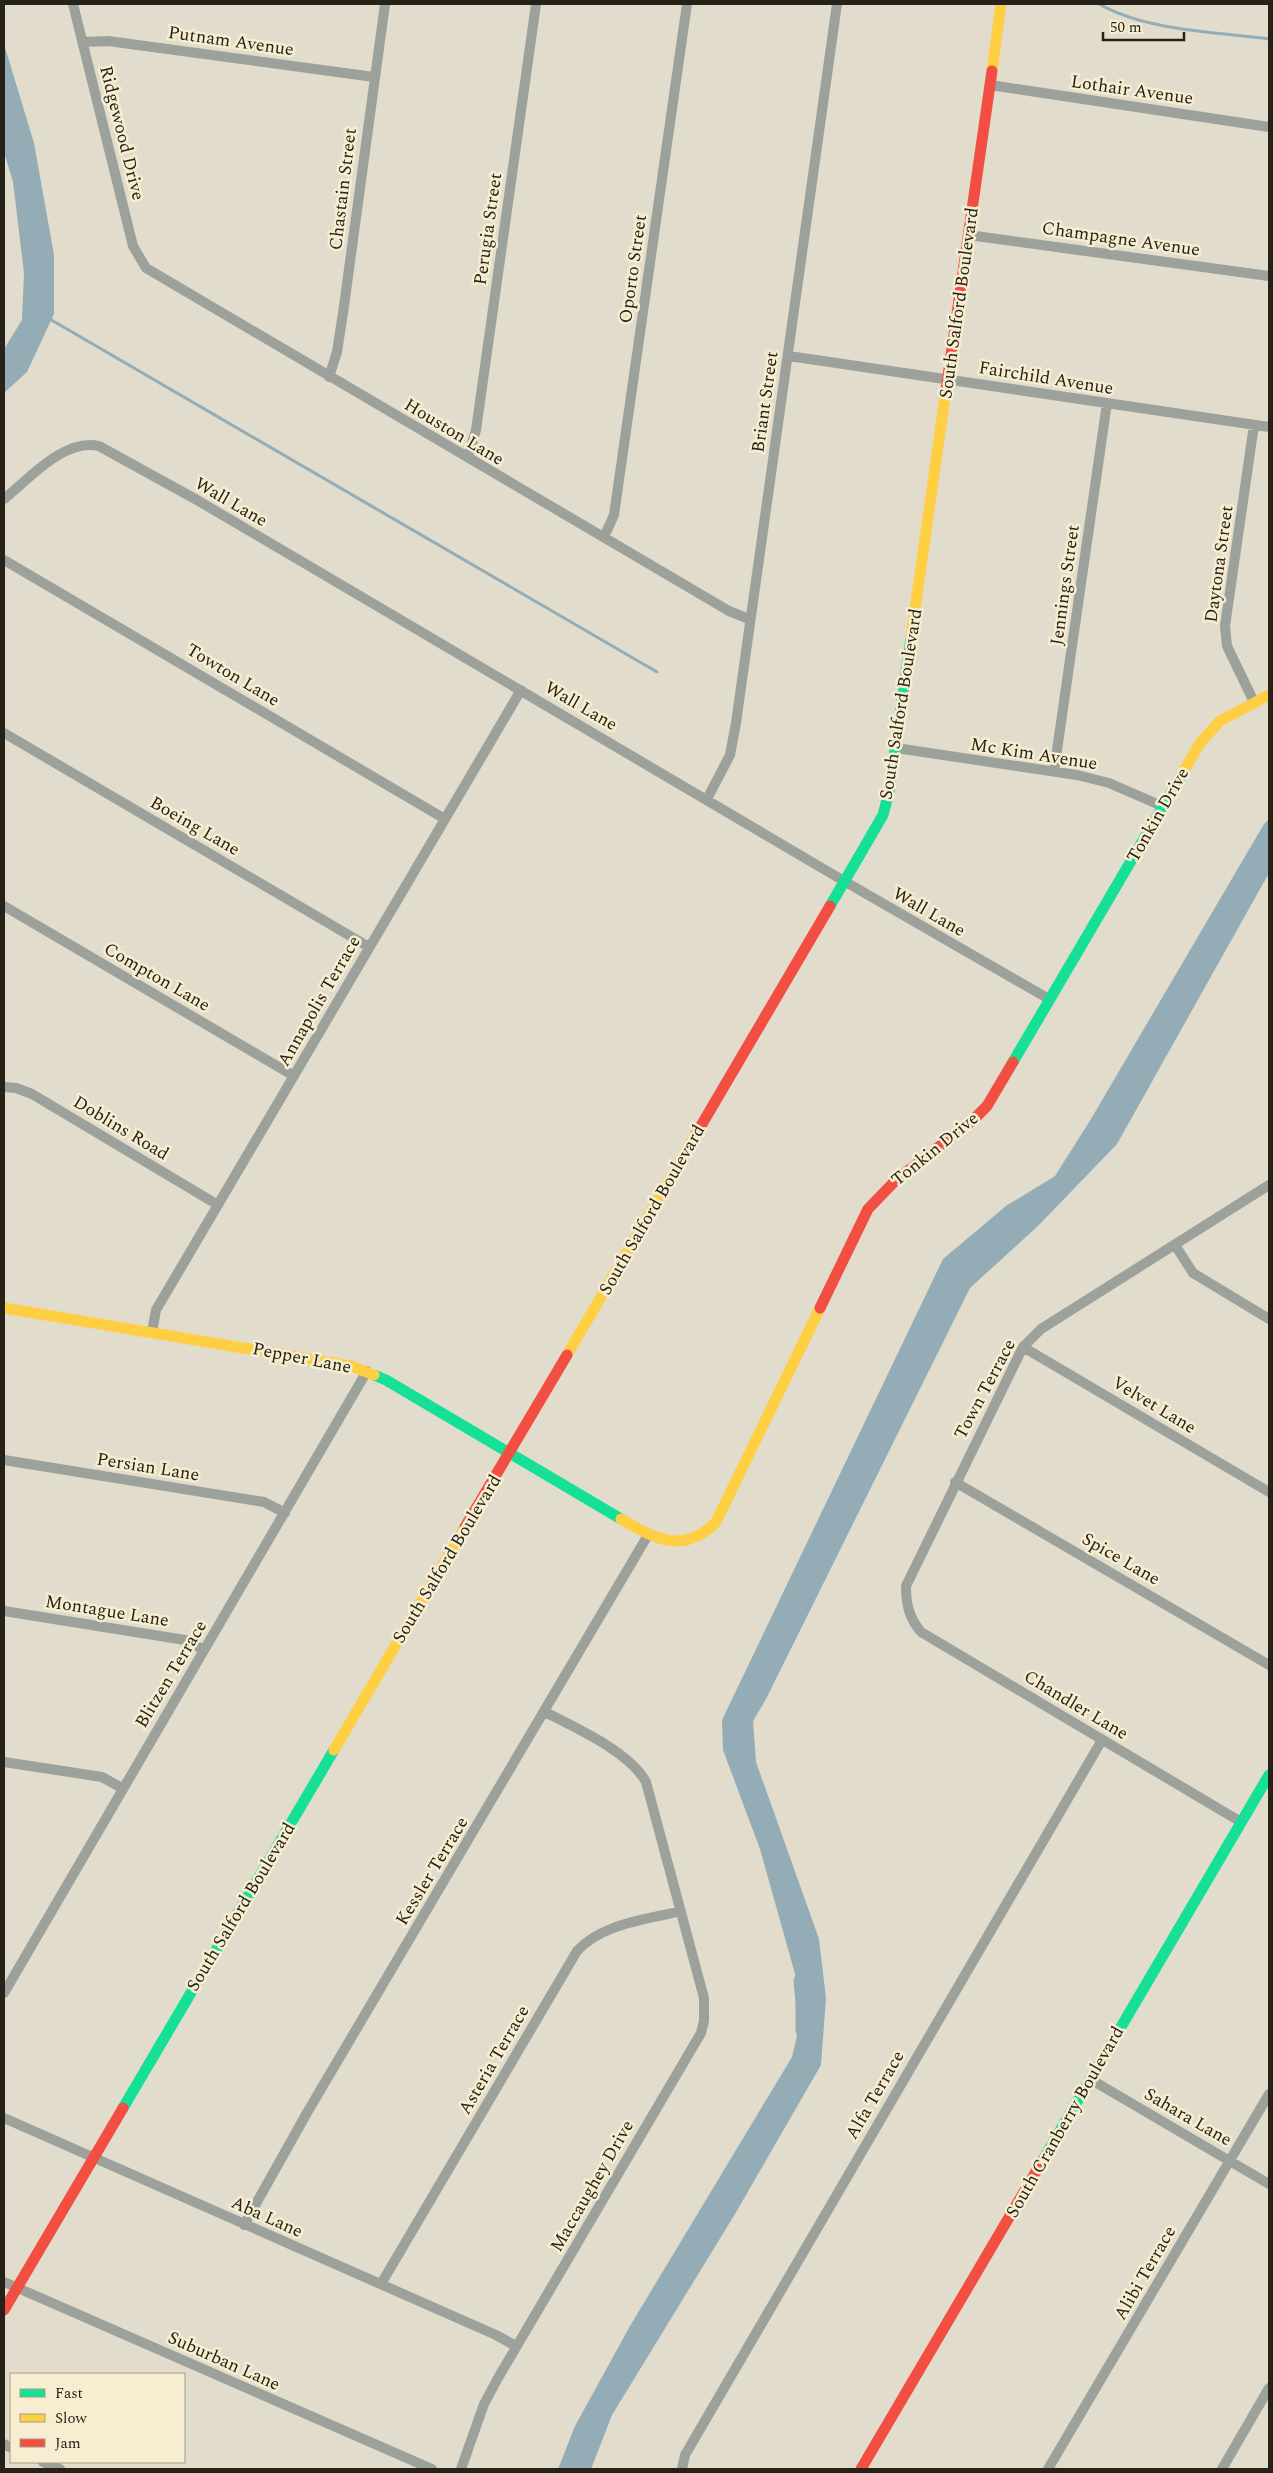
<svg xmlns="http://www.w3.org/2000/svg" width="1273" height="2473" font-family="Spectral,serif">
  <rect width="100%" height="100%" fill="#e1dccc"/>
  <path fill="#94acb6" d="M4,44L34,143L54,255V314L27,372L4,393V349L22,320L24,273L13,182L4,152Z
    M1269,819V873L1117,1144L1038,1226L970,1288L766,1699L753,1721L756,1762L819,1939L826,1998L821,2065L735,2214L612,2415L591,2469H558L575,2426L630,2326L792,2057L804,2006L760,1849L723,1750L722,1720L943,1259L1006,1206L1055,1176L1091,1119L1264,824Z"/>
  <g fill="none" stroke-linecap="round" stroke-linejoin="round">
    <path stroke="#94acb6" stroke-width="3" d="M1099,4C1147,31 1215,32 1269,39
      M48,318L657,672"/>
    <path stroke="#94acb6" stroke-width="11" d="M799,1980L801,2003V2031"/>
    <path stroke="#9da19c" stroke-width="10" d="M73,4L133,246L146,268L729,611L749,619
      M83,42L108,41L374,77
      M990,85L1269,127
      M968,235L1269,276
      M789,356L1269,427
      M329,377L337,352L344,306L385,4
      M1254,425L1225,626L1227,646L1254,702
      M468,457L476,430L536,4
      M4,499C29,479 64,438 99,446L197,500L844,881L1049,999
      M604,537L614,515L687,4
      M4,560L445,819
      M4,733L369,947
      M896,748L1077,775L1109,783L1162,806
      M1054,771L1107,403
      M707,799L730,755L736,723L837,4
      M4,906L294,1076
      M4,1087L16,1088L32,1094L218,1205
      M1175,1245L1193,1273L1269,1319
      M152,1332L156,1310L521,690
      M1023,1347L1269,1492
      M4,1460L264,1502L285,1513
      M955,1482L1269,1665
      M4,1611L185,1640L204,1650
      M4,1762L102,1777L122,1788
      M1241,1822L921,1632C909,1618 906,1604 906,1586L1023,1347L1041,1329L1269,1185
      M4,1993L367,1371
      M1090,2079L1269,2184
      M4,2118L496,2335L516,2346
      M244,2225L308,2111L648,1535
      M4,2282L432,2469
      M381,2284L577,1951C603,1923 646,1920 681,1911
      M4,2444L11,2448
      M43,2462L60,2469
      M461,2469L484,2404L498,2378L701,2033L704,2021V1998L646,1782C630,1752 576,1728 545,1712
      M682,2469L685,2455L1102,1740
      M1048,2469L1269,2094
      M1222,2469L1269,2388"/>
    <path stroke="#16e098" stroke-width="11" d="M830,906L883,815L889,792L911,638
      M1013,1062L1182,774
      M374,1375L386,1380L621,1519
      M123,2108L334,1750
      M1044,2158L1269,1775"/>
    <path stroke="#ffcf43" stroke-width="11" d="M992,71L1001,4
      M911,638L946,390
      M1182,774L1200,743L1220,721L1269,695
      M4,1308L351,1366L374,1375
      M567,1355L695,1136
      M621,1519C655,1539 683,1555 716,1522L820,1308
      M334,1750L465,1527"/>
    <path stroke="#f24e42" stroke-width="11" d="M946,390L992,71
      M695,1136L830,906
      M820,1308L868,1209L895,1181L973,1120L987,1106L1013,1062
      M465,1527L567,1355
      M4,2310L123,2108
      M861,2469L1044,2158"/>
  </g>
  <g text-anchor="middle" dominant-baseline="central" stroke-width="5" stroke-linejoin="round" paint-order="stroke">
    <g font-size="18" fill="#262218" stroke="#f7edd1">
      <text transform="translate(231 41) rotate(8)">Putnam Avenue</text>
      <text transform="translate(1132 90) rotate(8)">Lothair Avenue</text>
      <text transform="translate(122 133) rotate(76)">Ridgewood Drive</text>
      <text transform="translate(343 189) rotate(-83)">Chastain Street</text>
      <text transform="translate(488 229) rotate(-82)">Perugia Street</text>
      <text transform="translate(1121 239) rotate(8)">Champagne Avenue</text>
      <text transform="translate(633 269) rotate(-82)">Oporto Street</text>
      <text transform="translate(959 303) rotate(-82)">South Salford Boulevard</text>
      <text transform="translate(1046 378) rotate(9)">Fairchild Avenue</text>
      <text transform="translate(765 402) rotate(-82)">Briant Street</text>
      <text transform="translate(454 432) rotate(31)">Houston Lane</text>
      <text transform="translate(231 502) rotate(30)">Wall Lane</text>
      <text transform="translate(1219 564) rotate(-82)">Daytona Street</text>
      <text transform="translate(1065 585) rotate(-82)">Jennings Street</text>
      <text transform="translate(233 675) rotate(31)">Towton Lane</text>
      <text transform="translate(901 704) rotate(-81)">South Salford Boulevard</text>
      <text transform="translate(581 706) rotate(30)">Wall Lane</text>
      <text transform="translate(1034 754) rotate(9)">Mc Kim Avenue</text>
      <text transform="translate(1158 815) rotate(-60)">Tonkin Drive</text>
      <text transform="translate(195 826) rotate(30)">Boeing Lane</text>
      <text transform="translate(929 912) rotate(30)">Wall Lane</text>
      <text transform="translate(157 977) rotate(30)">Compton Lane</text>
      <text transform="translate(319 1001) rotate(-60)">Annapolis Terrace</text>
      <text transform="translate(121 1128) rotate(31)">Doblins Road</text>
      <text transform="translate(935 1149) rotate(-39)">Tonkin Drive</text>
      <text transform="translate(652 1210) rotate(-60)">South Salford Boulevard</text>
      <text transform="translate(302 1358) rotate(11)">Pepper Lane</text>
      <text transform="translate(985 1389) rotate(-62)">Town Terrace</text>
      <text transform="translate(1154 1405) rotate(31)">Velvet Lane</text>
      <text transform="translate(148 1467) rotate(9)">Persian Lane</text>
      <text transform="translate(447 1559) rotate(-59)">South Salford Boulevard</text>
      <text transform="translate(1121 1559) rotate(30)">Spice Lane</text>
      <text transform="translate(107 1611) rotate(9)">Montague Lane</text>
      <text transform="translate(171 1674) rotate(-59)">Blitzen Terrace</text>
      <text transform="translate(1076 1705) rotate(31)">Chandler Lane</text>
      <text transform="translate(432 1871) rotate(-59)">Kessler Terrace</text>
      <text transform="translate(241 1907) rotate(-59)">South Salford Boulevard</text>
      <text transform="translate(494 2060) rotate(-60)">Asteria Terrace</text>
      <text transform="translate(875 2095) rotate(-60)">Alfa Terrace</text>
      <text transform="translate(1188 2117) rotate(30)">Sahara Lane</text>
      <text transform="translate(1065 2122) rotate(-60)">South Cranberry Boulevard</text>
      <text transform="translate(592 2186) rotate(-60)">Maccaughey Drive</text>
      <text transform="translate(267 2217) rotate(24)">Aba Lane</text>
      <text transform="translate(1145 2273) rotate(-60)">Alibi Terrace</text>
      <text transform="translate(224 2361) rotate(24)">Suburban Lane</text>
    </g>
  </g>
  <rect width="1273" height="2473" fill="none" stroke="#262218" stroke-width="10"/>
  <rect x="10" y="2373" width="175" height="90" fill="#f7edd1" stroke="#a39c87"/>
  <rect x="20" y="2389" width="25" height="8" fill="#16e098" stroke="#a39c87"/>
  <text x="55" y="2398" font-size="15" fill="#262218">Fast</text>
  <rect x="20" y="2414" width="25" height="8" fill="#ffcf43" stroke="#a39c87"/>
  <text x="55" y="2423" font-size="15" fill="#262218">Slow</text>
  <rect x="20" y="2439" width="25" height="8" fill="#f24e42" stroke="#a39c87"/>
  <text x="55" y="2448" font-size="15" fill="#262218">Jam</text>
  <path d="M1103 32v8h81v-8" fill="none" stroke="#262218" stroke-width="2.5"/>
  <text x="1110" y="32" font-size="15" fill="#262218" stroke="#f7edd1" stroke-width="4" paint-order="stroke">50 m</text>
</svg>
